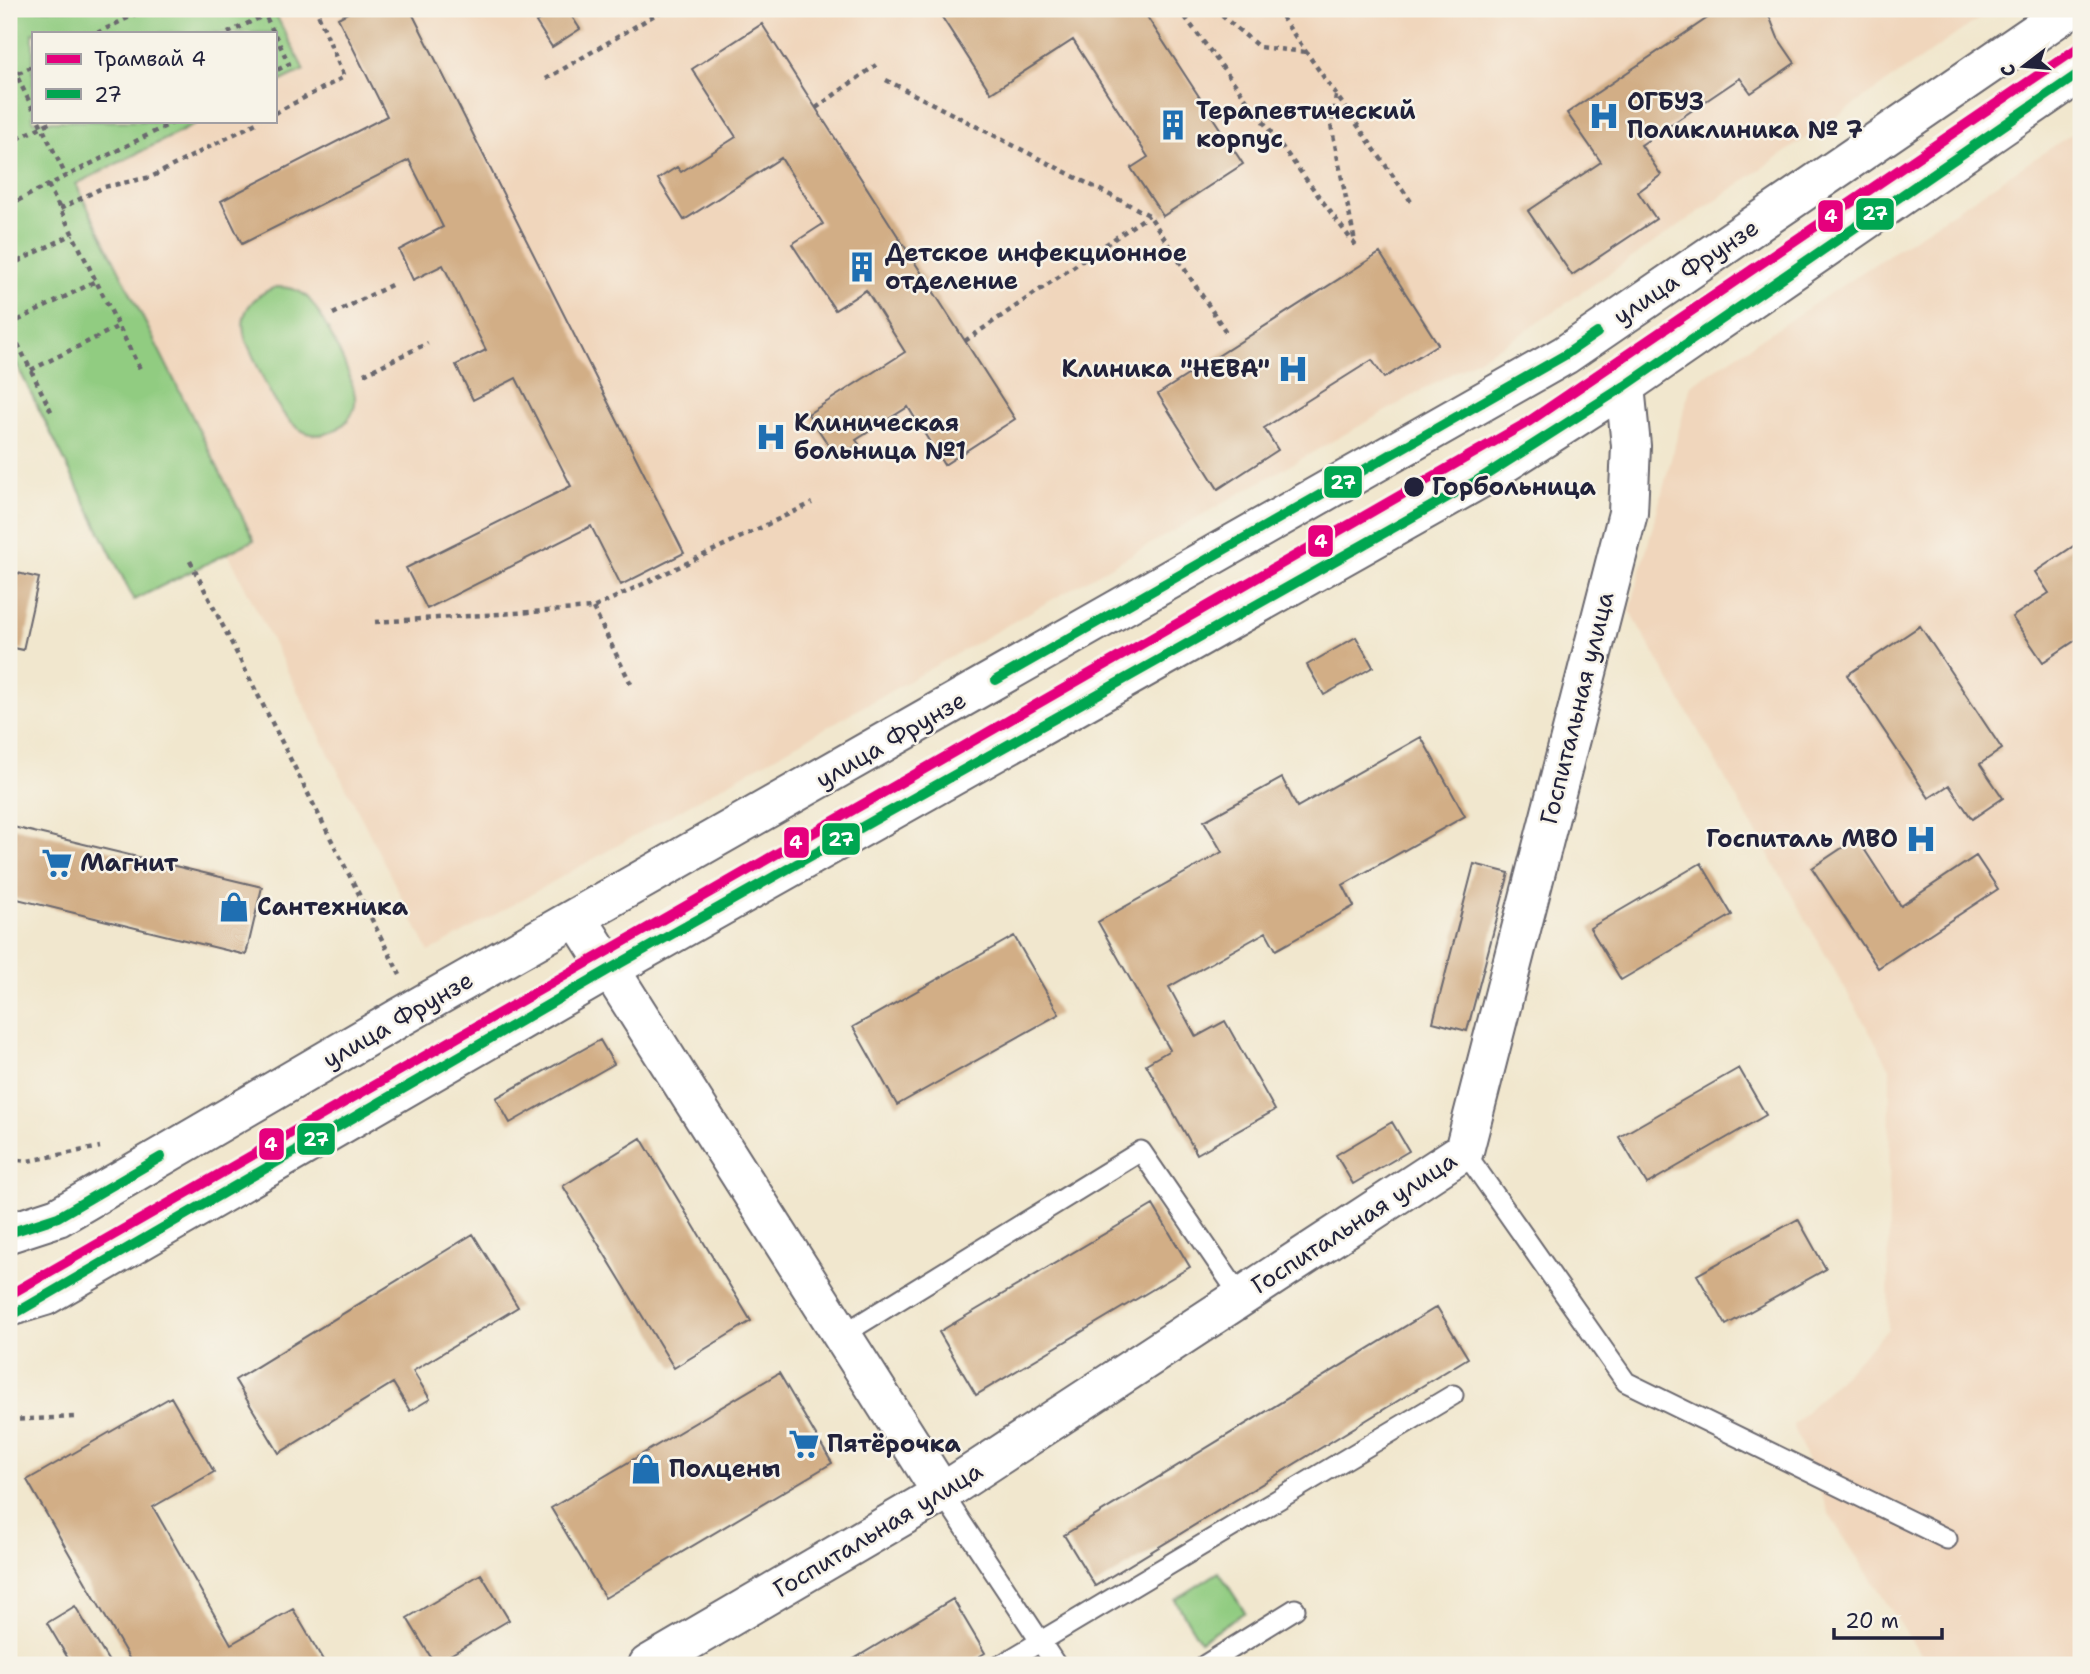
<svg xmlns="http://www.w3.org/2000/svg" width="2090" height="1674" font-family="'Shantell Sans',sans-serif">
  <rect width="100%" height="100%" fill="#f7f3e8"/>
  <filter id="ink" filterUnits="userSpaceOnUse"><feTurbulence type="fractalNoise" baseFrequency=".0143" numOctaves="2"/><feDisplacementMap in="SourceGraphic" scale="14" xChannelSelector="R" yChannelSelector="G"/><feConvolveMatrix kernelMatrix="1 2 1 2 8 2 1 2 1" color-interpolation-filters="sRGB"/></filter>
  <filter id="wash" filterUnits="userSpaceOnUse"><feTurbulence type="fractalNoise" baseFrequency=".00686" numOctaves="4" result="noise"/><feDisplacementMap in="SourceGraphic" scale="28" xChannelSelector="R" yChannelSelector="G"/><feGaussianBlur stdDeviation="1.57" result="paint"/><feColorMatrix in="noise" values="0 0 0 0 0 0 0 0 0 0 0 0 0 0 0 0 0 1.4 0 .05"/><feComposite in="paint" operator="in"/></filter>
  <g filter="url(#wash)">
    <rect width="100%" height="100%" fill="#f1e7ce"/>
    <path fill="#f0d6bc" d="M273,9H1993L1520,335L429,952L228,553L254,539L76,184L202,121H275V84L304,69Z
      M2081,128V1665H1927L1830,1516L1793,1425L1888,1329L1890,1068L1630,611L1691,385Z"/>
    <path fill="#91cc81" stroke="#5a775e" stroke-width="2" d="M9,9H273L304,70L275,84V33H33V121H202L76,184L254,540L134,600L9,349Z
      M276,287C288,287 298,289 306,296C321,309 358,385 355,403C354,416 344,426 333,431C286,453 262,372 246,341C237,314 251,296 276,287Z
      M1219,1572L1245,1612L1200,1641L1175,1600Z"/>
    <g id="blocks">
      <path fill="#d2ae86" d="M355,9H410L684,553L621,585L591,526L427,609L406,568L571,486L516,378L473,400L456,365L486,350L443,265L413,280L399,250L443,227L409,160L242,244L221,201L387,116L338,18Z
        M556,9H567L580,29L552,47L536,22Z
        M949,9H1142L1243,164L1163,216L1131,168L1148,157L1073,40L991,93L940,14Z
        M1721,9H1762L1770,18L1778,38L1795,63L1751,93L1740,78L1641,145L1661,175L1638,192L1656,219L1572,275L1528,211L1601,162L1567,113Z
        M762,24L1015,419L944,465L908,407L856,440L859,444L837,458L808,414L905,352L866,290L835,310L792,244L823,224L781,158L684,220L658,179L677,167L681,172L736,137L692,69Z
        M1380,253L1438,344L1384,378L1372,360L1264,428L1278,450L1218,489L1158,394Z
        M2081,541V641L2079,638L2043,662L2012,617L2049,593L2035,572Z
        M9,571L39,578L23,650L9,647Z
        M1920,626L2002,749L1980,764L2003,798L1972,819L1949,785L1929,798L1847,675Z
        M1356,637L1373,667L1324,695L1307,665Z
        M1421,737L1465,816L1343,885L1354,906L1276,950L1266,932L1169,987L1196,1037L1225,1021L1275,1110L1197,1154L1146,1064L1170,1050L1098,922L1222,852L1204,821L1282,778L1297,807Z
        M9,826L262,887L246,955L9,897Z
        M1857,838L1901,906L1976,856L1998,889L1878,968L1812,868Z
        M1701,863L1732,915L1621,980L1590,928Z
        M1474,864L1509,873L1467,1031L1433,1022Z
        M1014,936L1059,1014L897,1105L853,1027Z
        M600,1040L614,1064L510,1123L496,1098Z
        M1739,1068L1766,1115L1647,1184L1619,1137Z
        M1392,1122L1409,1151L1353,1184L1336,1155Z
        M641,1138L751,1321L674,1368L563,1186Z
        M1153,1205L1190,1267L976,1395L939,1332Z
        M1798,1219L1826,1269L1726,1325L1697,1275Z
        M473,1234L518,1307L413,1371L430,1399L410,1411L393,1383L279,1453L235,1380Z
        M1437,1307L1468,1358L1095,1586L1064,1535Z
        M779,1373L832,1463L605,1598L551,1508Z
        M171,1397L214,1472L153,1507L231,1644L293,1609L326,1665H133L27,1480Z
        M481,1574L509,1620L435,1664L407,1618Z
        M953,1599L985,1653L965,1665H844Z
        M75,1606L111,1665H72L47,1623Z"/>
    </g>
  </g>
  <g filter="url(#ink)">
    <use href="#blocks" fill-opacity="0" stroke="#6a676e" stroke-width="2"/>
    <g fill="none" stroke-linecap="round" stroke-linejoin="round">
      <g stroke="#6a676e" stroke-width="23">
        <path id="lane" d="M1464,1151L1626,1382L1947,1539
          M842,1335L1141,1151L1241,1297
          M942,1493L1056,1665
          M1001,1665L1453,1395
          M1205,1665L1295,1609"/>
      </g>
      <g stroke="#6a676e" stroke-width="42">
        <path id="street" d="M578,919L942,1493
          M648,1665L942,1493L1464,1151L1628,513L1631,446L1625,386"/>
      </g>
      <g stroke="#6a676e" stroke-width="42">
        <path id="primary" d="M9,1233L58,1217L399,1018L1565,355L2070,9
          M9,1307L45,1296L610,969L1478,480L1625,386L2081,72"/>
      </g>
      <path stroke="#6a676e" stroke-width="4.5" stroke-dasharray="5 5" stroke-linecap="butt" d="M262,9L274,33
        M1179,9L1356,246
        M1214,9L1259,47L1306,52
        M1276,9L1412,203
        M9,16L23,9
        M97,33L146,9
        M228,33L265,15
        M275,35L289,64L275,71
        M9,60L33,109
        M9,78L33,66
        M546,79L665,9
        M886,80L1149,215L1228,335
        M1336,96L1331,125L1355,242
        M816,108L876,65
        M275,113L344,77L316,9
        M39,121L66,176
        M9,143L53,121
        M48,185L141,371
        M9,195L13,203
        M9,205L176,121
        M60,209L104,187L151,177L260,121
        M9,266L73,234
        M333,314L395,283
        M9,325L96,281
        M9,326L53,415
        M965,341L1149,215
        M31,370L119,326
        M364,374L428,343
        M190,561L400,975
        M593,608L631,684
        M375,622L593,608L812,503
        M9,1159L28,1161L100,1147
        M9,1420L75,1417"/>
      <use href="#lane" stroke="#fff" stroke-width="19"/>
      <use href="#street" stroke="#fff" stroke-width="38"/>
      <use href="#primary" stroke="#fff" stroke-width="38"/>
      <g stroke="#f7f3e8" stroke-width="16">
        <path id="bus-1" d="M996,680L1565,355L1597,333
          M9,1233L58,1217L161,1157
          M9,1317L610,969L1478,480L1625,386L2081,72"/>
      </g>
      <use href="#bus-1" stroke="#00a651" stroke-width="10"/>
      <g stroke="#f7f3e8" stroke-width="16">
        <path id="tram-1" d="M9,1295L1528,422L2081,46"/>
      </g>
      <use href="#tram-1" stroke="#e5007d" stroke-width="10"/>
    </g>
  </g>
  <defs>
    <g id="hospital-bare" transform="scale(2.415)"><path d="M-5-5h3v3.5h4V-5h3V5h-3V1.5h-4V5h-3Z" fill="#1f6fb2" stroke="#f7f3e8" stroke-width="2.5" paint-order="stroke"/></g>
    <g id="building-bare" transform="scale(2.415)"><path d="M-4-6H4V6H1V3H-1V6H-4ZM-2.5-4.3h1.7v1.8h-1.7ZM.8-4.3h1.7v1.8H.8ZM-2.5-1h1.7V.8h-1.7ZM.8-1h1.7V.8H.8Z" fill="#1f6fb2" stroke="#f7f3e8" stroke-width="2.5" paint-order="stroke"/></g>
    <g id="supermarket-bare" transform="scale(2.415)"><path d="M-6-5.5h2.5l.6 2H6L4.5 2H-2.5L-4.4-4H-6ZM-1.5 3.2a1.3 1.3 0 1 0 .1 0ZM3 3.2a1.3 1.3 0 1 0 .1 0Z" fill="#1f6fb2" stroke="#f7f3e8" stroke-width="2.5" paint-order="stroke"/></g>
    <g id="shop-bare" transform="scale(2.415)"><path d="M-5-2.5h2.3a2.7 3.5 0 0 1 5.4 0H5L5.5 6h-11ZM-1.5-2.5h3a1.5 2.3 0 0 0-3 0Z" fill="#1f6fb2" stroke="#f7f3e8" stroke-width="2.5" paint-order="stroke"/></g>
  </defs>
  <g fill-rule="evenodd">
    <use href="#hospital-bare" x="1604" y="116"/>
    <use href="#building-bare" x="1173" y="125"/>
    <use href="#building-bare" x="862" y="267"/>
    <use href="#hospital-bare" x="1293" y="369"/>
    <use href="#hospital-bare" x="771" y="437"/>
    <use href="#hospital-bare" x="1921" y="839"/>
    <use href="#supermarket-bare" x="57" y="863"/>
    <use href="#shop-bare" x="234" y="907"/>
    <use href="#supermarket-bare" x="804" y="1444"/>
    <use href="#shop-bare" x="646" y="1469"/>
  </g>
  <circle fill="#22223b" stroke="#f7f3e8" stroke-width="2.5" cx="1414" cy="487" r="11"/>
  <g text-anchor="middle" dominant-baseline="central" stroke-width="5" stroke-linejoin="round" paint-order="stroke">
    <g font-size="24" font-weight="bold" fill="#22223b" stroke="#f7f3e8" text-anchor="start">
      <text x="1627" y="102">ОГБУЗ<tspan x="1627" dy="28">Поликлиника № 7</tspan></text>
      <text x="1196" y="111">Терапевтический<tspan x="1196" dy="28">корпус</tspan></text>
      <text x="885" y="253">Детское инфекционное<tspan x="885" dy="28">отделение</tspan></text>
      <text x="1270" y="369" text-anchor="end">Клиника "НЕВА"</text>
      <text x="794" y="423">Клиническая<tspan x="794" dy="28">больница №1</tspan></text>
      <text x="1898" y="839" text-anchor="end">Госпиталь МВО</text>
      <text x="80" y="863">Магнит</text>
      <text x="257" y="907">Сантехника</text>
      <text x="827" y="1444">Пятёрочка</text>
      <text x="669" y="1469">Полцены</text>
    </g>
    <g font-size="24" fill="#22223b" stroke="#f7f3e8">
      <text transform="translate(1686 272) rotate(-34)">улица Фрунзе</text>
      <text transform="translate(1577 708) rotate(-76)">Госпитальная улица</text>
      <text transform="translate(891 740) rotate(-30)">улица Фрунзе</text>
      <text transform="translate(398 1020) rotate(-30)">улица Фрунзе</text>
      <text transform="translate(1354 1223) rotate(-33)">Госпитальная улица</text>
      <text transform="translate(878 1530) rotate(-31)">Госпитальная улица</text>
    </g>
    <g font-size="24" font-weight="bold" fill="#22223b" stroke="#f7f3e8" text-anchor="start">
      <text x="1432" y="487">Горбольница</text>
    </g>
  </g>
  <g stroke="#f7f3e8" stroke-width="2.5">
    <rect x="1855" y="197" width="40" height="34" rx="7" fill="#00a651"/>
    <rect x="1817" y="199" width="27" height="34" rx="7" fill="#e5007d"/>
    <rect x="1323" y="465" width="40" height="34" rx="7" fill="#00a651"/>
    <rect x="1307" y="524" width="27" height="34" rx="7" fill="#e5007d"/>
    <rect x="821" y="822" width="40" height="34" rx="7" fill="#00a651"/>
    <rect x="783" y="826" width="27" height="33" rx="7" fill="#e5007d"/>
    <rect x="296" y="1122" width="40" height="34" rx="7" fill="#00a651"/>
    <rect x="258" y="1127" width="27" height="34" rx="7" fill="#e5007d"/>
  </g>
  <g font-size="19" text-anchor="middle" font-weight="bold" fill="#fff">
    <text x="1875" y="220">27</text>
    <text x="1831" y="223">4</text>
    <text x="1343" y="489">27</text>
    <text x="1321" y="548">4</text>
    <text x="841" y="846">27</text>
    <text x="796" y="849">4</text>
    <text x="316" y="1146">27</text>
    <text x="271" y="1151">4</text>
  </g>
  <rect width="2090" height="1674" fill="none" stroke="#f7f3e8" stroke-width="35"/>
  <rect x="32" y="32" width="245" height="91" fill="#f7f3e8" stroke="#a29fa3" stroke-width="2"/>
  <rect x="46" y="54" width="35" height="10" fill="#e5007d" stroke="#a29fa3" stroke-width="2"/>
  <text x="94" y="66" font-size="21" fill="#22223b">Трамвай 4</text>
  <rect x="46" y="89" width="35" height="10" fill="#00a651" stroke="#a29fa3" stroke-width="2"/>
  <text x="94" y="102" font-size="21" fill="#22223b">27</text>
  <g transform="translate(2024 66) rotate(254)" stroke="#f7f3e8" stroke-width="5" paint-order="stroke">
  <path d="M0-5L12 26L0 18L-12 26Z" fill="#22223b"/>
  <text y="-10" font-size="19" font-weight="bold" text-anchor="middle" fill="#22223b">С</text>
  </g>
  <path d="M1834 1628v10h108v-10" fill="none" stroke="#22223b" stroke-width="3.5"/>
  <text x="1845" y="1628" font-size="21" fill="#22223b" stroke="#f7f3e8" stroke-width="5" paint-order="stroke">20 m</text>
</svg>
